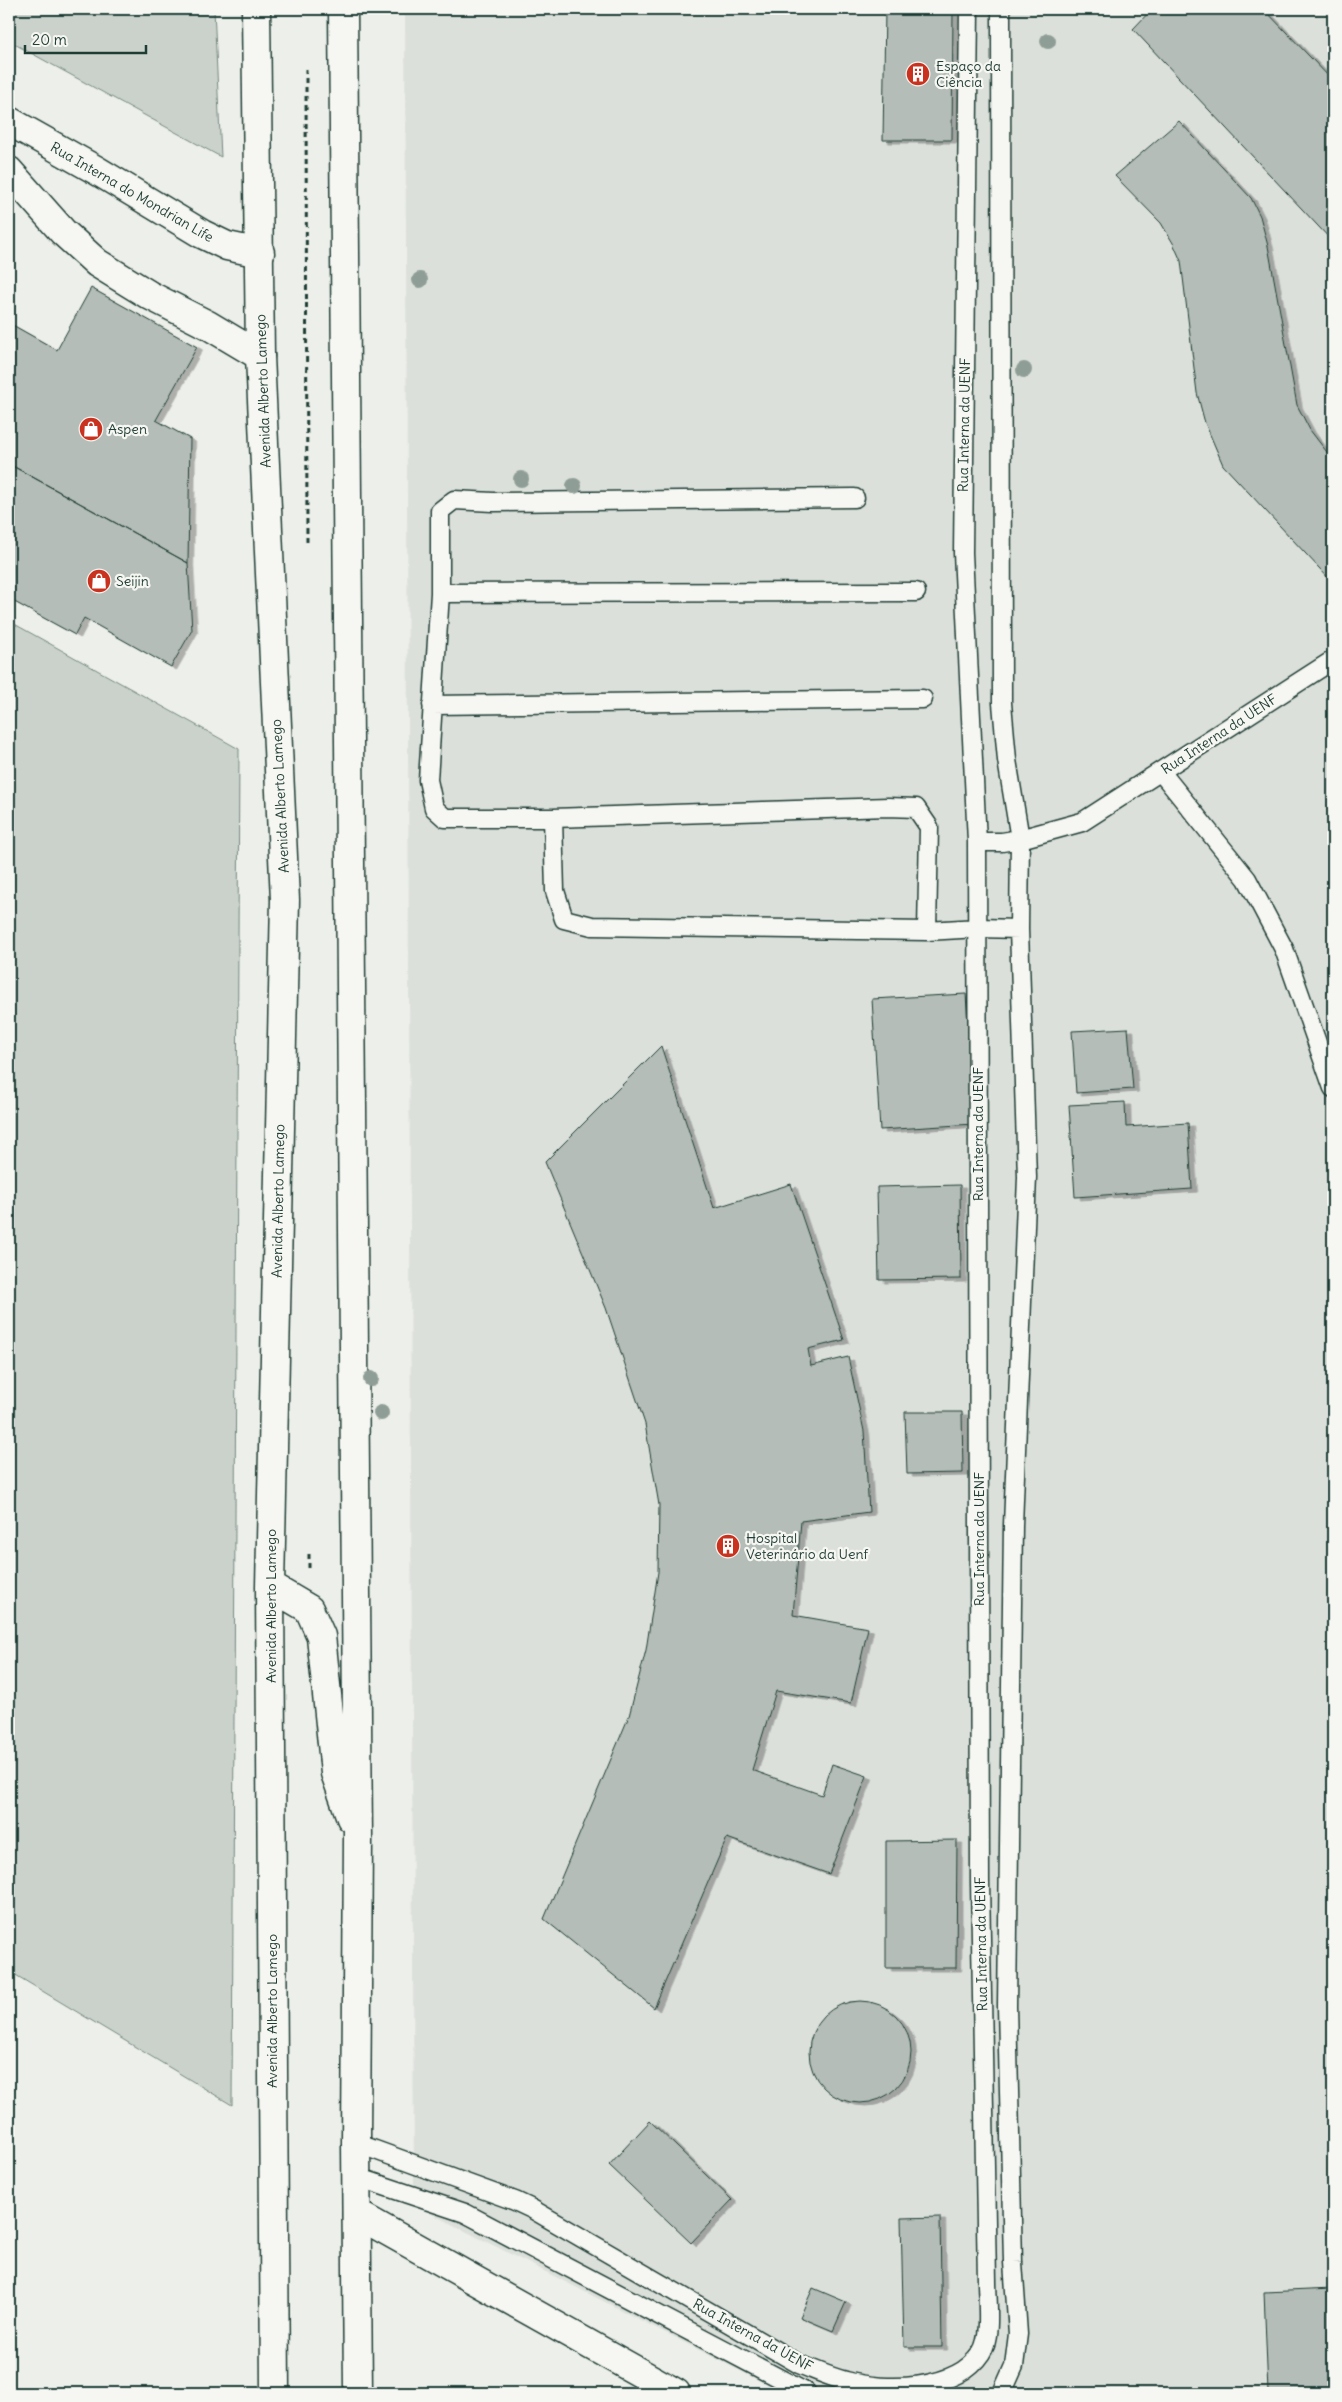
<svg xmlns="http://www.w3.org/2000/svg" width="1342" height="2402" font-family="Delius,sans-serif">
  <defs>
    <filter id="shadow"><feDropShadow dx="5.5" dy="3" stdDeviation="0" flood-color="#0004"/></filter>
  </defs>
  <rect width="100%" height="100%" fill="#edefea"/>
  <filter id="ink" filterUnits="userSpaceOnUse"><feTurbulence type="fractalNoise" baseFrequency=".02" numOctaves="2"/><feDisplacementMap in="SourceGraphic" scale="10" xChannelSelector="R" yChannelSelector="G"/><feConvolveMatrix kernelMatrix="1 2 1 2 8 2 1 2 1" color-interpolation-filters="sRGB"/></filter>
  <g filter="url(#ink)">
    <path fill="#dce0db" d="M405,9H1333V2393H784L414,2205Z"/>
    <path fill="#cbd2cc" stroke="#758880" d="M9,9H214L221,157L9,41Z
      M9,621L239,749L232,2105L9,1971Z"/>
    <path fill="#b4bdb8" stroke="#1f3d34" filter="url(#shadow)" d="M885,9H953L952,140H883Z
      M1152,9H1264L1333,81V242L1133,29Z
      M1179,121L1251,198L1260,216L1268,246L1297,405L1310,430L1333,460V583L1223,465L1205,423L1197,393L1181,261L1173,243L1161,223L1115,176Z
      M91,288L197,347L156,420L190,439L188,563L9,464V323L57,350Z
      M9,464L188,563L192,630L171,667L84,618L75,635L9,599Z
      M966,994L974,1124L880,1130L872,999Z
      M1128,1028L1133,1089L1076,1093L1072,1031Z
      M661,1046L714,1208L791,1184L844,1340L808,1349L811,1366L848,1357L864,1431L869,1512L801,1521L793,1615L868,1628L851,1703L776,1691L752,1770L822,1795L832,1764L867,1776L829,1874L727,1838L654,2008L544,1919L629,1716L646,1650L658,1572L659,1505L645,1424L606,1308L545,1162Z
      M1125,1102L1126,1127L1188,1123L1192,1189L1075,1197L1069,1105Z
      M960,1185L961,1279L879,1280L877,1187Z
      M905,1412H962L963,1473L907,1474Z
      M957,1840L956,1968H886V1841Z
      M809 2052a51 51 0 1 1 102 0a51 51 0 1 1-102 0Z
      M650,2121L732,2200L691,2243L609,2165Z
      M940,2217L942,2347H904L901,2218Z
      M813,2288L846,2302L833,2331L800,2317Z
      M1333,2289V2393H1268L1264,2292Z"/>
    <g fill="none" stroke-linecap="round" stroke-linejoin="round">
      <g stroke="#1f3d34" stroke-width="21">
        <path id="lane" d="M969,9L963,553L977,842H1002L1020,839L1082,822L1333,660
          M1001,9L1002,703L1007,760L1020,839L1019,929L1027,1177L1013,1525L1007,2006L1013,2262L1018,2334L1014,2366L1002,2393
          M440,593L916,592
          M432,705L923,699
          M1161,772L1247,879L1284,949L1333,1088
          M553,818H445L434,808L428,780L440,593V511L454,500L493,502L855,498
          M927,931L929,827L916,808L888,807L553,818L555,891L564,919L592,926L927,931L978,928L1019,929
          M356,2143L515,2201L532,2209L799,2364C815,2370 830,2377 846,2381C886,2392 956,2391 981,2353C992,2337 987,2300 987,2281L980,1882L977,842
          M357,2177L465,2213L807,2393"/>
      </g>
      <g stroke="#1f3d34" stroke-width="31">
        <path id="street" d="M9,121L96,170L202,234L227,246L260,253
          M9,171L63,232L97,263L149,295L208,325L260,356
          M357,2214L676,2393"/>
      </g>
      <g stroke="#1f3d34" stroke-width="31">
        <path id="secondary" d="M256,9L260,356L285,900L270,1586L275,2393
          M343,9L358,1838L356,2143L358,2393
          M270,1586L309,1609L321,1636L335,1773L351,1818"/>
      </g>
      <path stroke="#1f3d34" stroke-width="3" stroke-dasharray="5 4" stroke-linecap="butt" d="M306,69L307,546
        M309,1554V1568"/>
      <use href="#lane" stroke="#f6f6f2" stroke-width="18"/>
      <use href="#street" stroke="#f6f6f2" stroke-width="28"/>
      <use href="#secondary" stroke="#f6f6f2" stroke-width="28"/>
    </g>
    <g fill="#8e9e96">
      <circle cx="1048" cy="41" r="8"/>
      <circle cx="420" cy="280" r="8"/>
      <circle cx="1024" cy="370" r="8"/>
      <circle cx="521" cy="479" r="8"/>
      <circle cx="574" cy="486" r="8"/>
      <circle cx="371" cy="1379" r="8"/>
      <circle cx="381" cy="1413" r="8"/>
    </g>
  </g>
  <defs>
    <g id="building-disc" transform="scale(1.25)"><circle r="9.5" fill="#c8321e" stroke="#f6f6f2"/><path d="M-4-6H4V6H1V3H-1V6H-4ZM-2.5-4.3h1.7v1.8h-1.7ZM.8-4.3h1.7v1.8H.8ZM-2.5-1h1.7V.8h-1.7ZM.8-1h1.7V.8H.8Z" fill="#fff"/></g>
    <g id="shop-disc" transform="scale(1.25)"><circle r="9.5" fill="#c8321e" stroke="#f6f6f2"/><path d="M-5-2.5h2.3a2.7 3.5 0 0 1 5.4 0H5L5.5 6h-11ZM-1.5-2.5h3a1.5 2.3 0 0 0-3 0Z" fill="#fff"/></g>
  </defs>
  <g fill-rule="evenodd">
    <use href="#building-disc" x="918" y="74"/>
    <use href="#shop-disc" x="91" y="429"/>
    <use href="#shop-disc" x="99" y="581"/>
    <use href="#building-disc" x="728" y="1546"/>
  </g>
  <g text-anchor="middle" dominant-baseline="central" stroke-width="4.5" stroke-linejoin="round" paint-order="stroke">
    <g font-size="14" fill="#1f3d34" stroke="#f6f6f2" text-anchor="start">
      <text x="936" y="66">Espaço da<tspan x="936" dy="16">Ciência</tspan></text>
      <text x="108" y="429">Aspen</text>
      <text x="116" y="581">Seijin</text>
      <text x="746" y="1538">Hospital<tspan x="746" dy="16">Veterinário da Uenf</tspan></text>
    </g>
    <g font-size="14" fill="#1f3d34" stroke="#f6f6f2">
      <text transform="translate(132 192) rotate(30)">Rua Interna do Mondrian Life</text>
      <text transform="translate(263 391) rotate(-92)">Avenida Alberto Lamego</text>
      <text transform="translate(964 425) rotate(-89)">Rua Interna da UENF</text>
      <text transform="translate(1219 734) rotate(-33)">Rua Interna da UENF</text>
      <text transform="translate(280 796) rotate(-93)">Avenida Alberto Lamego</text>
      <text transform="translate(978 1134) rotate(-90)">Rua Interna da UENF</text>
      <text transform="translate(278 1201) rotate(-89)">Avenida Alberto Lamego</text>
      <text transform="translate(979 1539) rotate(-90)">Rua Interna da UENF</text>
      <text transform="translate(271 1606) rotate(-90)">Avenida Alberto Lamego</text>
      <text transform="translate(981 1944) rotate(-91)">Rua Interna da UENF</text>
      <text transform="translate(272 2011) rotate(-90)">Avenida Alberto Lamego</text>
      <text transform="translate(753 2335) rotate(29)">Rua Interna da UENF</text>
    </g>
  </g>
  <rect width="1342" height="2402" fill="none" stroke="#f6f6f2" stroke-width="30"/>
  <rect x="15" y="15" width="1312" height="2372" fill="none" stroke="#1f3d34" stroke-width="2" filter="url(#ink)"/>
  <path d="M25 45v8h121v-8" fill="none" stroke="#1f3d34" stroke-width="2.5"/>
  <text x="32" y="45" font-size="15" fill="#1f3d34" stroke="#f6f6f2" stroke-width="4" paint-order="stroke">20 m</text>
</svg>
